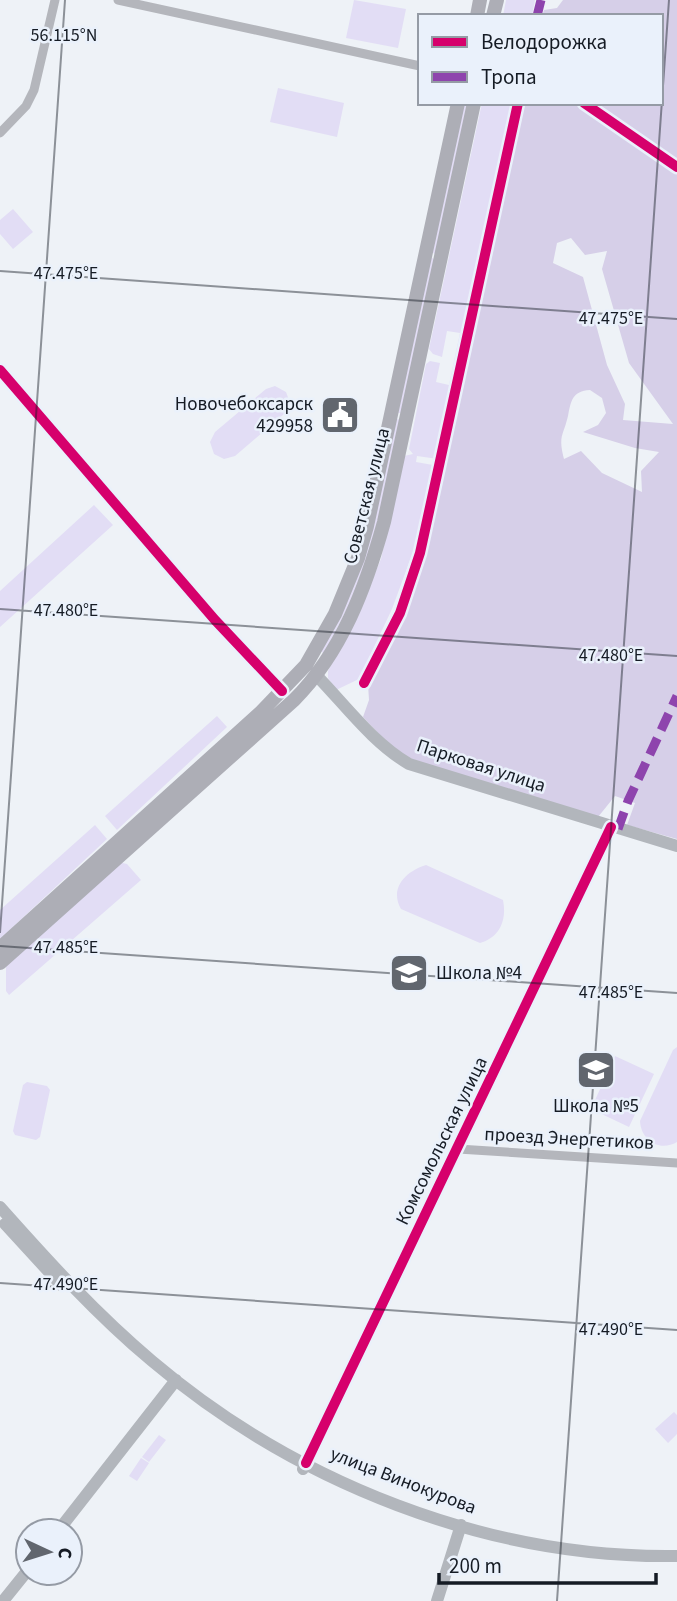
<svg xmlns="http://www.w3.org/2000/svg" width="677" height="1601" font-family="'Source Sans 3',sans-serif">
  <rect width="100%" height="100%" fill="#eef2f7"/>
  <path fill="#e2ddf5" d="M354,0L406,9L398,48L346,38Z
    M506,0H535L532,16H503Z
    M278,88L344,103L337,137L270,122Z
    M464,103H468L436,255L432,252Z
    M482,103H513L438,459L417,456L416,462L433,465L413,552L392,609L359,679L336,690L328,678V671L364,599L381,559L404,456L413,454L409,449L426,364L430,361L440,363L436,382L449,385L460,333L447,331L442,357L433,354L429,349Z
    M13,209L33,232L13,249L0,234V220Z
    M431,257L435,260L402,413H398Z
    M275,386L286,392L290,403L284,414L235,456L224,459L214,454L210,442L215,432L266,389Z
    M397,419L401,420L377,528L353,597L324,654L321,651Z
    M94,505L113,525L0,627V591Z
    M217,716L227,727L117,830L105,816Z
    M95,825L107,839L0,939V910Z
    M118,862L127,864L141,880L9,995L6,991V964Z
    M426,865L503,900C507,920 500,937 480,943L401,909C389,888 406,871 426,865Z
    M677,1047V1142C660,1152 641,1141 640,1121L673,1050Z
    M615,1056L654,1074L629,1127L591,1109Z
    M27,1082L47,1086L50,1090L40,1137L36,1140L15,1135L13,1131L23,1085Z
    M674,1412L677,1415V1434L668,1443L655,1429Z
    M159,1435L166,1440L149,1462L142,1457Z
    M141,1458L149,1463L137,1481L129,1476Z"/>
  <path fill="#d6cfe8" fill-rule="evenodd" d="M563,0H677V839L627,825L635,803L615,796L598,817L418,765L390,746L363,717L369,700L368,684L402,619L426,554L522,103H661V16H542L544,10L557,8ZM571,238L585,255L607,251L602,269L629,363L673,424L623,420L625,404L607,365L583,277L553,263L557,243ZM590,390L602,398L606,413L598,425L583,432L635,448L659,452L641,471L642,492L602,473L581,451L564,459C558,435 563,437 568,416C571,401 572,391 590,390Z"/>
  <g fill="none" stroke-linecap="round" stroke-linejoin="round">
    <path stroke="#b4b6bc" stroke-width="9" d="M118,0L420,66
      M0,133L26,106L34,90L55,0
      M0,370L215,620L282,691
      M458,1149L677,1163"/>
    <path stroke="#b2b6bc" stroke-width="12" d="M317,676C346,706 373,743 409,764L677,846
      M0,1207C48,1261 97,1315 152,1361C296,1483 488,1559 677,1556
      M5,1224L61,1285
      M303,1469L611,827
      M58,1531L176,1380
      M3,1601L28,1570
      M437,1601L461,1525"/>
    <path stroke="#adaeb6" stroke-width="14" d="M477,16L480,0
      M493,16L497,0
      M0,948L260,713L306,665L335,614L358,558L367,526L458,103
      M0,963L294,700C342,652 366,587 384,522L474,103"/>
    <path stroke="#8e44ad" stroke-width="9" stroke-dasharray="18 9" stroke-linecap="butt" d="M537,16L541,0
      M618,829L628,801L677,696"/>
    <g stroke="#eaf1fb" stroke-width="15">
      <path id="cycleway" d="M584,103L677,167
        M0,370L215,620L282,691
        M364,683L400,613L420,553L518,103
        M306,1463L611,827"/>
    </g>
    <use href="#cycleway" stroke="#d6006c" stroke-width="10"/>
  </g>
  <path fill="none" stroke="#151b24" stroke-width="2" stroke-opacity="0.45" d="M0,271L677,319M0,609L677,656M0,933L65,0M0,946L677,993M0,1283L677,1330M557,1601L669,0"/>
  <defs>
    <g id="civic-square" transform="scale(2.0125)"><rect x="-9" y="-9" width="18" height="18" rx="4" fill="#61666e" stroke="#eaf1fb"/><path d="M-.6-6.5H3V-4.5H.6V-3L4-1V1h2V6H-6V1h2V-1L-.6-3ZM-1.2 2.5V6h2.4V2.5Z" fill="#fff"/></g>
    <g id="school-square" transform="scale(2.0125)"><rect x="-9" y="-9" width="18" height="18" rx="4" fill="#61666e" stroke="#eaf1fb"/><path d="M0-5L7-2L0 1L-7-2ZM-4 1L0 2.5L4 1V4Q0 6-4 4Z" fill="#fff"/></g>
  </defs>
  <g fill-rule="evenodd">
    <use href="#civic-square" x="340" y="415"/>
    <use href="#school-square" x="409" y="973"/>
    <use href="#school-square" x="596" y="1070"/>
  </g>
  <g text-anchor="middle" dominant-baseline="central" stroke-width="5" stroke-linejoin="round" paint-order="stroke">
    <g font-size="19" fill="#151b24" stroke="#eaf1fb" text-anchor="end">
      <text x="313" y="404">Новочебоксарск<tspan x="313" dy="22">429958</tspan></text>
      <text x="436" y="973" text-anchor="start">Школа №4</text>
      <text x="596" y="1106" text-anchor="middle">Школа №5</text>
    </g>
    <g font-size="19" fill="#151b24" stroke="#eaf1fb">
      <text transform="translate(367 496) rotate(-76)">Советская улица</text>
      <text transform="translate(481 766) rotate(18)">Парковая улица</text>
      <text transform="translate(569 1139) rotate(3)">проезд Энергетиков</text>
      <text transform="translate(442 1141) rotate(-64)">Комсомольская улица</text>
      <text transform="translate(403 1481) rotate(21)">улица Винокурова</text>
    </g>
  </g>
  <g font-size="18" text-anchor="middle" fill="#151b24" stroke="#eaf1fb" stroke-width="5" stroke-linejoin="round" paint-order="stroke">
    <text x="64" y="41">56.115°N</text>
    <text x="66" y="279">47.475°E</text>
    <text x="611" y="324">47.475°E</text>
    <text x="66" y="616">47.480°E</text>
    <text x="611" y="661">47.480°E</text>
    <text x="66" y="953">47.485°E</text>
    <text x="611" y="998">47.485°E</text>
    <text x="66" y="1290">47.490°E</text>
    <text x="611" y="1335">47.490°E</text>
  </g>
  <rect x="418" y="14" width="245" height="91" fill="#eaf1fb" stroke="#959ba5" stroke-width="2"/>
  <rect x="432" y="37" width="35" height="10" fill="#d6006c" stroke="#959ba5" stroke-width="2"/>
  <text x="481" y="49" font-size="21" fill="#151b24">Велодорожка</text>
  <rect x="432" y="72" width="35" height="10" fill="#8e44ad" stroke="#959ba5" stroke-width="2"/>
  <text x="481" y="84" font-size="21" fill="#151b24">Тропа</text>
  <g transform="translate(49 1552) rotate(94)"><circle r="33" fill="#eaf1fb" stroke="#959ba5" stroke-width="2"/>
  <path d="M0-5L12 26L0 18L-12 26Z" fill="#61666e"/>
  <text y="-10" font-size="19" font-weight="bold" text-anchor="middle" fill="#151b24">С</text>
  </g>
  <path d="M439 1573v10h217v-10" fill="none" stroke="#151b24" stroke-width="3.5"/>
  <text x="449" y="1573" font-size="21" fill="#151b24" stroke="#eaf1fb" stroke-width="5" paint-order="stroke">200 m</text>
</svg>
